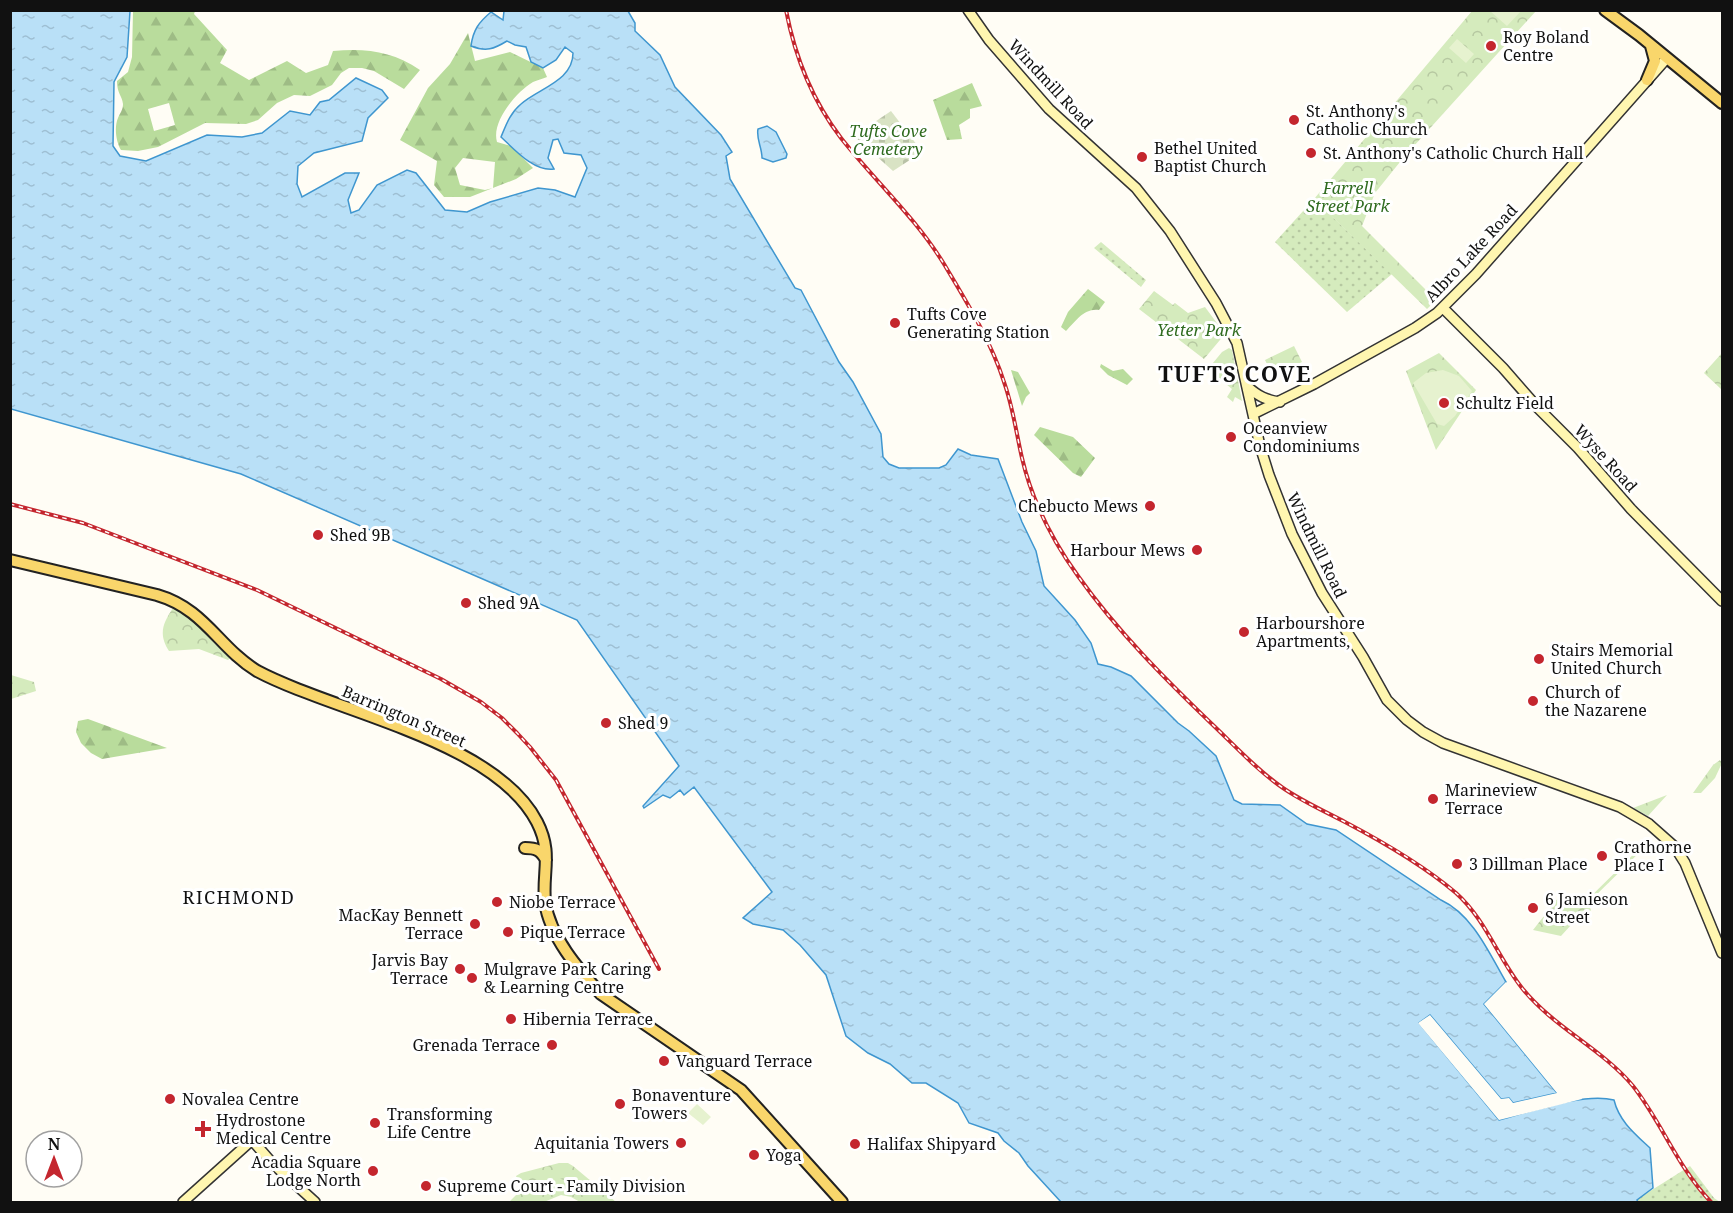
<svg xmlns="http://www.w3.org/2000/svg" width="1733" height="1213" font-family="'Noto Serif',serif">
  <defs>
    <pattern id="grass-dots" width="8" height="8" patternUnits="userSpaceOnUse" patternTransform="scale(1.5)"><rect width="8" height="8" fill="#d5ebbd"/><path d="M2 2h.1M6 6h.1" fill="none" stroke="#b6c8a1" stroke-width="1.8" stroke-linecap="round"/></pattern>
    <pattern id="forest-firs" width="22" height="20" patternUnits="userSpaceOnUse" patternTransform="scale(1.5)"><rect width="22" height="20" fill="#b9dc9c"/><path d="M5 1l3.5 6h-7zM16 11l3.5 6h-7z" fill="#9ebc85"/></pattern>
    <pattern id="cemetery-stones" width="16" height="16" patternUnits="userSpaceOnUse" patternTransform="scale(1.5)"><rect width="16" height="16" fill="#d9e3c4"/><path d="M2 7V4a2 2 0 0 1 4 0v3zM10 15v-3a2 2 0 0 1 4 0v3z" fill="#b9c2a7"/></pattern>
    <pattern id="park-crowns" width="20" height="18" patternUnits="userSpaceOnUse" patternTransform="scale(1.5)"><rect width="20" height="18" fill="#d5ebbd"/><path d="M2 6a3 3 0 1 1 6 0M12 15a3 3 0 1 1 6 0" fill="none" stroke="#b6c8a1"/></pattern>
    <pattern id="water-ripples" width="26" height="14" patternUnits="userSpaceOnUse" patternTransform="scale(1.5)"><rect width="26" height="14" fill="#b9e0f7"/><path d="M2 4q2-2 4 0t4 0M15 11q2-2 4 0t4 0" fill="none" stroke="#9ebfd3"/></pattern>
  </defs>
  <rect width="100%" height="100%" fill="#fffdf5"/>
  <path fill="url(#grass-dots)" d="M1314,199L1392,274L1347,312L1275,242Z
    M1101,242L1146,280L1141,287L1094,248Z
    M1690,1166L1714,1198L1720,1202H1638L1636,1200Z"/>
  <path fill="url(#forest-firs)" fill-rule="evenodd" d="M133,11H195L194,14L227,50L220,63L249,80L287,61L306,73L328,65L333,51C366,48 392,51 420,70L404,89L374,71L362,68H349L341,73L332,85L310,96L294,95L277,103L258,120L246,124L205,123L158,147L138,151L121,150C116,142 114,127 118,118C120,113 123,110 123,104C122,95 117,94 117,81L128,72L132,57ZM169,103L175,125L154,131L148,109Z
    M468,33L475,61L510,52L543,68L547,77C543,79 537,80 533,82C516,92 491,122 497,142L511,146L533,168L516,179L470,197H444L434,185L437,161L400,140L428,88L450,64ZM463,158L495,162L493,188L485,190L460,185L455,168Z
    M972,83L982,106L970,109V118L959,125L962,139L947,140L933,100Z
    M1088,289L1105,302L1099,310C1084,308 1076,321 1066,331L1061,327L1068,312Z
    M1101,364L1113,371L1123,369L1133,379L1127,385L1108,375L1100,367Z
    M1011,370L1018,372L1030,393L1026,397L1022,406Z
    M1040,427L1073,437L1095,458L1081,477L1073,473L1034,435Z
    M88,719L167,748L102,759L91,753L81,743L76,732L78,721Z"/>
  <path fill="url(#cemetery-stones)" d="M891,111L917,145L919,154L893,171L854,136Z"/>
  <path fill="url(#park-crowns)" d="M1472,11H1536L1404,157L1375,193L1362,226L1436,300L1427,309L1314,199Z
    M1154,291L1173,305L1175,303L1188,313L1205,307L1225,334L1204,359L1139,309Z
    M1294,346L1302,362L1273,376L1265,360Z
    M1229,348L1232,350L1242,401L1235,397L1233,402L1227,397L1232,389L1208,369L1222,352Z
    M1439,353L1476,390L1436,450L1406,371Z
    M1722,353V390L1704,373Z
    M173,608L185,614L231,657L228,660L199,649L169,651C158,634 163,623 173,608Z
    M11,675L34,682L36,691L11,699V706Z
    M1720,760L1722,763L1715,778L1701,793H1693L1713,765Z
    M1667,795L1648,816L1633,808Z
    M1647,841L1649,843L1588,903L1591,910L1587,915L1581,914L1561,936L1533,930L1562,893L1580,907Z
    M559,1163H568L573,1166L616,1202H580L571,1197L561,1195L544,1202H509L521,1190L516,1176L521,1173Z"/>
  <path fill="#d5ebbd" d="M558,1178C565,1179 569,1186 572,1191L570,1195H555L547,1187Z"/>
  <path fill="#e6f2cf" d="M1490,11H1521L1507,26Z
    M1457,39L1474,54L1466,63L1449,48Z
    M1443,370L1459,376L1472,391L1455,416L1444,426L1437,424L1413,383L1426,373Z
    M697,1104L711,1117L703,1125L688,1113Z"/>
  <path fill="url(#water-ripples)" stroke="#3f96cf" stroke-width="1.5" d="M10,11H130L127,57L114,82L113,146L120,156L146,161L207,135L242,137L262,133L290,111L310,115L320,102L329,100L356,78L382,90L388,98L368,118L362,141L314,153L298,166L297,184L302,197L345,173H359L348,200L351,213L359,210L377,185L407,170L416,173L445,210L467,212L490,202L538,188L555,190L575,197L587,168L581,155L564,153L558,139L553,140L548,158L554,169C534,172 514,149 501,137C506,125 510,113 521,104C539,88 573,81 573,53L565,47L556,60L543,68L531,62L526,47L515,45L507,41C494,49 486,52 471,46C473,30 479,22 491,12L503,20L504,11H628L635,23V31L660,55L675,87L721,135L732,152L726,156L730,179L795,288L801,290L839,362L853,382L881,434L883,457L889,464L899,468H939L946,465L958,449L971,455L998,459L1022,522L1036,551L1044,586L1075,620L1091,643L1098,664L1111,667L1131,676L1178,723L1189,731L1216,756L1234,800L1242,804L1280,805L1307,824L1336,830L1441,900C1473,915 1489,953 1506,982L1484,1004L1557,1093L1513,1103L1509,1098L1501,1099L1430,1015L1419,1023L1499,1120C1530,1112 1584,1092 1614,1100C1619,1121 1635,1134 1650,1148L1653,1188L1637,1200L1638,1202H1061L1028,1166L1019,1153L1004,1141L998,1133L969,1123L958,1103L926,1083H912L890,1064L868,1053L846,1036L826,975L800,945L783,930L753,924L743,918L772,892L694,787L684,795L680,790L670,798L663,795L644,808L643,806L679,766L577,620L241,474L11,409Z
    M767,126L776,132L787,154L786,158L773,162L762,158C762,147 756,139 758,129Z"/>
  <path fill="#fffdf5" d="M1506,982L1508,985L1488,1004L1560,1091L1558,1096L1513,1106L1507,1101H1499L1430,1019L1423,1023L1500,1116L1575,1097L1581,1096L1582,1099L1499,1120L1418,1023L1430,1015L1501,1099L1509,1098L1513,1103L1557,1093L1484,1004Z"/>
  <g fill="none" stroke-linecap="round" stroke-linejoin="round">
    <g stroke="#333" stroke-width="12">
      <path id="secondary" d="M968,10L989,40L1049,109L1136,188L1170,231L1216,303L1237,343L1260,446L1269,475L1292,534L1322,593L1363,657L1387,700L1407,720L1423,732L1443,743L1620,807L1649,824L1675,847L1685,863L1722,953
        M1443,308L1503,368L1538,408L1578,448L1631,509L1722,601
        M1248,387C1258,396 1266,400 1280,402
        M1253,414L1314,384L1415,328L1437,313L1476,274L1667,58
        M183,1202L252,1140L272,1163L315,1202"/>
    </g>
    <g stroke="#222" stroke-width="14">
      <path id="primary" d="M1605,10L1639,35L1722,103
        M1647,80L1655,61L1651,46
        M10,560L157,595C205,609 218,647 257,671C334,712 495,740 537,822C553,853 542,872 545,902C550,937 578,969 601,994L741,1090L842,1202
        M525,848C536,848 541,850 546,860"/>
    </g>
    <use href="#secondary" stroke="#fff6b0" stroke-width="9"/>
    <use href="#primary" stroke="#f9d66b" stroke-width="10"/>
    <g stroke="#c4262e" stroke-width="4">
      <path id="rail" d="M786,10C795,57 812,100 841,138C875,181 915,217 944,264C966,301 991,341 1004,382C1013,407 1016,432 1022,458C1032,501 1052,540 1078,576C1118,632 1165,679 1214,726C1236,747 1258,771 1283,788C1302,801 1324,811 1345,822C1383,842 1423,865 1456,893C1486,920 1498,958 1522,988C1553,1027 1601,1048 1633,1086C1662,1123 1678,1168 1711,1202
        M10,504L83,523L257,590L441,679L481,702L502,718L517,733L530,747L556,780L659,969"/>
    </g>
    <use href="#rail" stroke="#fff" stroke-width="1.5" stroke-dasharray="4.5" stroke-linecap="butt"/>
  </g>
  <g fill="#c4262e" stroke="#fff" stroke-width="2">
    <circle cx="1491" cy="46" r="6"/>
    <circle cx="1294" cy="120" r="6"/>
    <circle cx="1311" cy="153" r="6"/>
    <circle cx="1142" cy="157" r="6"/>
    <circle cx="895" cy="323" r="6"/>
    <circle cx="1444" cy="403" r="6"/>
    <circle cx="1231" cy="437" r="6"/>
    <circle cx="1150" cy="506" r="6"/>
    <circle cx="318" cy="535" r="6"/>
    <circle cx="1197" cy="550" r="6"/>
    <circle cx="466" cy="603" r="6"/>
    <circle cx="1244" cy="632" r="6"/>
    <circle cx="1539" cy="659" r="6"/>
    <circle cx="1533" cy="701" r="6"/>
    <circle cx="606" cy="723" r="6"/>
    <circle cx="1433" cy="799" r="6"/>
    <circle cx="1602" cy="856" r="6"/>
    <circle cx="1457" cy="864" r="6"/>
    <circle cx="497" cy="902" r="6"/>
    <circle cx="1533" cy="908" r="6"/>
    <circle cx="475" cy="924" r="6"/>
    <circle cx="508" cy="932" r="6"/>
    <circle cx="460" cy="969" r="6"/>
    <circle cx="472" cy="978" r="6"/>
    <circle cx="511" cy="1019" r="6"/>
    <circle cx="552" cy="1045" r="6"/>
    <circle cx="664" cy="1061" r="6"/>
    <circle cx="170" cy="1099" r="6"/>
    <circle cx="620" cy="1104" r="6"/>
    <circle cx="375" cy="1123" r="6"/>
    <path d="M200 1120h6v6h6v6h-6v6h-6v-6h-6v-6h6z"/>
    <circle cx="681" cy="1143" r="6"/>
    <circle cx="855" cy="1144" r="6"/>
    <circle cx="754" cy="1155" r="6"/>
    <circle cx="373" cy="1171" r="6"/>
    <circle cx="426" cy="1186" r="6"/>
  </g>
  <g text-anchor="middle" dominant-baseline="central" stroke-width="6" stroke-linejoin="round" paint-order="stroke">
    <g font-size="16" fill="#111" stroke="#fff" text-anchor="start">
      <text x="1503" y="37">Roy Boland<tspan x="1503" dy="18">Centre</tspan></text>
      <text x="1306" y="111">St. Anthony's<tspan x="1306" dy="18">Catholic Church</tspan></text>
      <text x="1154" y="148">Bethel United<tspan x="1154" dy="18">Baptist Church</tspan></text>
      <text x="1323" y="153">St. Anthony's Catholic Church Hall</text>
      <text x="907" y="314">Tufts Cove<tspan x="907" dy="18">Generating Station</tspan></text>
      <text x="1456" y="403">Schultz Field</text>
      <text x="1243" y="428">Oceanview<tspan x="1243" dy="18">Condominiums</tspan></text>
      <text x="1138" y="506" text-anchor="end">Chebucto Mews</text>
      <text x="330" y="535">Shed 9B</text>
      <text x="1185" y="550" text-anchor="end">Harbour Mews</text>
      <text x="478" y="603">Shed 9A</text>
      <text x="1256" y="623">Harbourshore<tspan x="1256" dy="18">Apartments,</tspan></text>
      <text x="1551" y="650">Stairs Memorial<tspan x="1551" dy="18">United Church</tspan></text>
      <text x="1545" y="692">Church of<tspan x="1545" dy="18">the Nazarene</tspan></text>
      <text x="618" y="723">Shed 9</text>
      <text x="1445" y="790">Marineview<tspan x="1445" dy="18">Terrace</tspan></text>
      <text x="1614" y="847">Crathorne<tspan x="1614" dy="18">Place I</tspan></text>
      <text x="1469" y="864">3 Dillman Place</text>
      <text x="1545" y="899">6 Jamieson<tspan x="1545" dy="18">Street</tspan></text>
      <text x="509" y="902">Niobe Terrace</text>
      <text x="463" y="915" text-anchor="end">MacKay Bennett<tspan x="463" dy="18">Terrace</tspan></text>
      <text x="520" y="932">Pique Terrace</text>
      <text x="448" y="960" text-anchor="end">Jarvis Bay<tspan x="448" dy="18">Terrace</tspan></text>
      <text x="484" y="969">Mulgrave Park Caring<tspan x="484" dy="18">&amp; Learning Centre</tspan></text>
      <text x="523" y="1019">Hibernia Terrace</text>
      <text x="540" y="1045" text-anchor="end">Grenada Terrace</text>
      <text x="676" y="1061">Vanguard Terrace</text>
      <text x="632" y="1095">Bonaventure<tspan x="632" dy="18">Towers</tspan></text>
      <text x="182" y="1099">Novalea Centre</text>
      <text x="387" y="1114">Transforming<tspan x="387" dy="18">Life Centre</tspan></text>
      <text x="216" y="1120">Hydrostone<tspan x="216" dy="18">Medical Centre</tspan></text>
      <text x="669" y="1143" text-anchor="end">Aquitania Towers</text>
      <text x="867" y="1144">Halifax Shipyard</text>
      <text x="766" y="1155">Yoga</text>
      <text x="361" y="1162" text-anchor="end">Acadia Square<tspan x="361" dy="18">Lodge North</tspan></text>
      <text x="438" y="1186">Supreme Court - Family Division</text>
    </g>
    <g font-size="16" fill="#111" stroke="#fff">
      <text transform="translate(1051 84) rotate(47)">Windmill Road</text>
      <text transform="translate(1471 253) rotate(-47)">Albro Lake Road</text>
      <text transform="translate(1606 458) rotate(48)">Wyse Road</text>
      <text transform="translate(1317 545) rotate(64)">Windmill Road</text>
      <text transform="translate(404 716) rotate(23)">Barrington Street</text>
    </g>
    <g font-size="16" font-style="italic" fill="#2f6b1f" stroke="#fff">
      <text x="888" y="131">Tufts Cove<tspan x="888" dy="18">Cemetery</tspan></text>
      <text x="1348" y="188">Farrell<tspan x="1348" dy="18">Street Park</tspan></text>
      <text x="1199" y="330">Yetter Park</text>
    </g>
    <g font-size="18" letter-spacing="1.5" fill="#111" stroke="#fff">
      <text x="239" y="897">RICHMOND</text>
    </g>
    <g font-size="22" font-weight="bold" letter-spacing="1.5" fill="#111" stroke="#fff">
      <text x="1235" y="373">TUFTS COVE</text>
    </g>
  </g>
  <rect width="1733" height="1213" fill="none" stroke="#111111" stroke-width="24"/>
  <g transform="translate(54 1159)"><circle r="28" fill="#ffffff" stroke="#a0a0a0" stroke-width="1.5"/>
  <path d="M0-4.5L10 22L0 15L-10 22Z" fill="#c4262e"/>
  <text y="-9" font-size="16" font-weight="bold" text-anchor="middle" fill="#111111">N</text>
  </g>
</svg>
